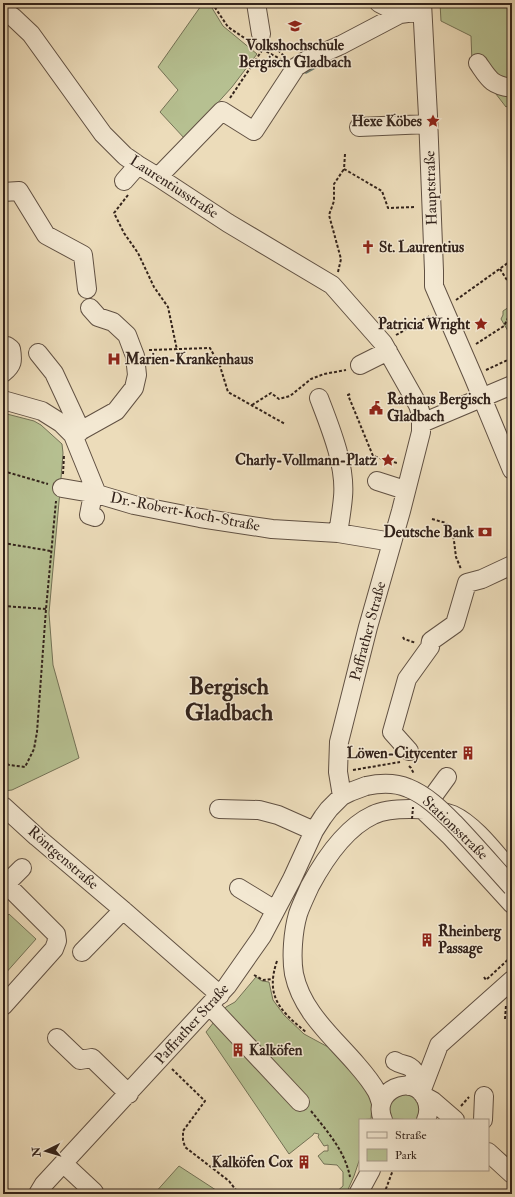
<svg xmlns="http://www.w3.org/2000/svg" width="515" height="1197" font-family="'IM FELL Double Pica',serif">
  <rect width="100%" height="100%" fill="#ecdcba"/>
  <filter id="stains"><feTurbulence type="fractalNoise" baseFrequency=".005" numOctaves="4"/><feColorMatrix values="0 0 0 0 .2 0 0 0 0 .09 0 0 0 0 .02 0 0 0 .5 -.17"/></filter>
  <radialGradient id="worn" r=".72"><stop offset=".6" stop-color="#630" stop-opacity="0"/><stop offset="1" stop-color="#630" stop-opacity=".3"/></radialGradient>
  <path fill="#b6c091" stroke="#747256" d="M203,3H209L223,26L257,54L232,87L185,139L160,112L178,90L158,67Z
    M440,3H512V103L506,107L472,63L471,36L441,21Z
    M512,305V338L501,319L503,315V311Z
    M3,413L34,421L41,425L62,444L63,453L60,491L49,613L53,665L79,758L12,790L3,791Z
    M9,914L36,939L4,975L3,973V921Z
    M256,977L262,981L269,982L273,1000L284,1015L304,1034L328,1047L366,1087L369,1092L372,1105L371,1119L360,1120V1158L354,1176L346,1194H336L335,1193L343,1186V1172L337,1165L324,1164L318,1156L324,1151H328V1145L324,1146L318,1137L319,1134L314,1133L313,1135L289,1154L206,1032L226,1007L235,1002Z
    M401,1094L412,1095L421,1108L417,1120L392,1119L389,1114L390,1103Z
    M179,1166L222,1194H154Z"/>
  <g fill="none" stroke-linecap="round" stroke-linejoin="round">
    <path stroke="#707f71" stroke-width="3.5" d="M306,72L326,61"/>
    <g stroke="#615143" stroke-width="20">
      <path id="minor" d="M256,3L261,34
        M379,3L400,14
        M422,3L428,116L434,271V286L473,376L512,470
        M3,10L13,17L31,34L103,134L125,156L138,165L158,177L228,223L332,285L383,343L418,405L421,414V432L401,511L368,627L339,742L338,772L342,796
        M478,63C489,79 491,85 512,88
        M359,127L428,124
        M158,177L222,111L254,131L296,67L307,60L341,45L400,14L422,11
        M124,181L138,165
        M3,192L19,191L46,235L83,255L87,289
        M3,347L7,346L11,349C13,361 13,365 3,373
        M38,353L54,373L81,431
        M360,365L388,351
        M319,398C330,427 346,465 343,497C342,509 340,521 338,533
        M3,400L42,411L61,423L73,435L97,494
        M422,423L512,385
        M73,435L116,411L134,388L137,375L135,356L127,335L113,322L98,317L90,308
        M377,481L405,490
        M62,488L97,494L134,505L200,518L272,529L338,533L392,542
        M93,494L89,515L95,517
        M409,751L392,732L407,679L430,647L431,641L455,624L467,583L482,579L512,565
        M3,806L37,837L123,910L220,995
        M219,809L259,810L278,815L314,831
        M423,810L450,836L512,904
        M423,810L447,777
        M239,888L275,910
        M82,952L123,910
        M3,1006L54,949L57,941L56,934L6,884L22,868
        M210,1006L300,1102
        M57,1038L80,1060L92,1058L129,1094
        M395,1061C401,1065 405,1064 410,1067C418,1072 416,1081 409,1086
        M421,1092L439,1045L512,980
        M424,1096L433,1101L455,1120
        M381,1103C380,1100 379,1096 377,1092C372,1083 364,1073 357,1065C333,1037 302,1012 294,974C291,957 293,931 298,914C301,905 306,895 310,886C324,860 345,828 373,815C391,806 435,808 453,815C475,825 496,854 512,872
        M383,1120C370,1091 413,1071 426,1099C429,1106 429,1113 426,1120
        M483,1120L484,1096
        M488,1152L512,1174
        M64,1164L94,1192
        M38,1194L44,1184L227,986L262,936L292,879L314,831L323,817L329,809L342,796L350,792L366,786
        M358,1194L371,1170"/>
    </g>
    <path stroke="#33231b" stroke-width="2" stroke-dasharray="3 2" stroke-linecap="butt" d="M212,3L228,27L246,39
      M507,3L512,9
      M271,43L285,57
      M262,49L282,60
      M230,98L263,49
      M345,154L344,169L382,191L388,208L416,207
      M128,195L114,213L124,233L138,253L154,287L168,307L177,350
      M500,269L512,288
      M338,272L341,259L329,215L334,201V184L344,169
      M456,300L512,260
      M396,335L430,316
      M476,344L504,326L508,318L512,316
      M149,350L210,348L220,366L228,392L285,424
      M486,370L512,358
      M350,394L348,395L373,456L397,463
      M252,405L271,393L279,399L290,396L311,379L324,374L346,370
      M3,471L48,484
      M63,474L64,455
      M432,519L446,523L453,533L456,557L461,569
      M3,543L51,551
      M3,606L46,609
      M403,637L404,639L416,643
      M3,761L9,765L25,767L34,749L37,732L46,609L56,501
      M409,766L411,768L414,774
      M353,770L400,762
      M512,927L511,926L509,927L512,930
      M277,961C265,996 280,1011 306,1032
      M254,975L263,980L272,979
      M484,977L486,980L512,956
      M505,1019L506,1005
      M172,1069L205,1101L183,1131V1140L185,1147L229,1181L239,1194
      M461,1106L469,1097
      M311,1111C327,1131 345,1151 350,1177
      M384,1194L393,1170"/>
    <use href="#minor" stroke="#f3e8d2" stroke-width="18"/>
    <g stroke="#615143" stroke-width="20" stroke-linecap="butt">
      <path id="minor-bridge" d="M366,786C380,783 394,782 408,788C426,795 441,810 454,823C474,844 493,866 512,887"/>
    </g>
    <path stroke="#33231b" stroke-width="2" stroke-dasharray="3 2" stroke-linecap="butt" d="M412,819L413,807"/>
    <use href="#minor-bridge" stroke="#f3e8d2" stroke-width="18"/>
  </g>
  <defs>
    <g id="university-bare" transform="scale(1.08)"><path d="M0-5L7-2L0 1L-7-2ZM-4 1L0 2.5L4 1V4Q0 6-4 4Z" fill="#8f2418" stroke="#f3e8d2" stroke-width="2.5" paint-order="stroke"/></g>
    <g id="sight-bare" transform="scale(1.08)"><path d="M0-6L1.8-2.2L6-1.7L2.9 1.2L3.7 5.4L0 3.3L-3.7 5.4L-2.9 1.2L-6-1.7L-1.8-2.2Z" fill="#8f2418" stroke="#f3e8d2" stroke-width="2.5" paint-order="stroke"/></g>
    <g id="church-bare" transform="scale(1.08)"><path d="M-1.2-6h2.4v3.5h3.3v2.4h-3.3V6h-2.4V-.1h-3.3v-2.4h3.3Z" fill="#8f2418" stroke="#f3e8d2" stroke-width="2.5" paint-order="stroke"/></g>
    <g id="hospital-bare" transform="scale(1.08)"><path d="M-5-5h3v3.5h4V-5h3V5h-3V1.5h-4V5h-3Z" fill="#8f2418" stroke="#f3e8d2" stroke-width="2.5" paint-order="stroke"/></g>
    <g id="civic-bare" transform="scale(1.08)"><path d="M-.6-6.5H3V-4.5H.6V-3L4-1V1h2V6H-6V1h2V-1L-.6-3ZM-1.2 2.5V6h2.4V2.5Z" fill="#8f2418" stroke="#f3e8d2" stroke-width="2.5" paint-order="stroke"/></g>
    <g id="bank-bare" transform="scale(1.08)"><path d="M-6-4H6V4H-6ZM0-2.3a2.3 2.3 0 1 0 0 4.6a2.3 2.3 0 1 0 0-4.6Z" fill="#8f2418" stroke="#f3e8d2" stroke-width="2.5" paint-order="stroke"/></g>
    <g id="building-bare" transform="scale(1.08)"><path d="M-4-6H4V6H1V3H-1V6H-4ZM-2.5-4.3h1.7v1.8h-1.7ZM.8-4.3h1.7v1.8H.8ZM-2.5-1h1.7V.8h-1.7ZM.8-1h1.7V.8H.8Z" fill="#8f2418" stroke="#f3e8d2" stroke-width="2.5" paint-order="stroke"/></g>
  </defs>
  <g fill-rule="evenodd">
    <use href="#university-bare" x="295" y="26"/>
    <use href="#sight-bare" x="433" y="121"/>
    <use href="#church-bare" x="368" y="247"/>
    <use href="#sight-bare" x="481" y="324"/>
    <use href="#hospital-bare" x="114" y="359"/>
    <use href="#civic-bare" x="376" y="408"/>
    <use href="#sight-bare" x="388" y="460"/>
    <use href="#bank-bare" x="485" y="532"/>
    <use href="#building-bare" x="468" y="753"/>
    <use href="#building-bare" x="427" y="940"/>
    <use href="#building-bare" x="238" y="1050"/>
    <use href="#building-bare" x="304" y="1162"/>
  </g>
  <g text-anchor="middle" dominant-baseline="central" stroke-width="3" stroke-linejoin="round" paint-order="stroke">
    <g font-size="15" font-weight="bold" fill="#33231b" stroke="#f3e8d2" text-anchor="end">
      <text x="295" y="45" text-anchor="middle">Volkshochschule<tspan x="295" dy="17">Bergisch Gladbach</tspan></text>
      <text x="422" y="121">Hexe Köbes</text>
      <text x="379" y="247" text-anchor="start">St. Laurentius</text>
      <text x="470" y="324">Patricia Wright</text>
      <text x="125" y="359" text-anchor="start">Marien-Krankenhaus</text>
      <text x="387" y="399" text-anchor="start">Rathaus Bergisch<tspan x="387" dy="17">Gladbach</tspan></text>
      <text x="377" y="460">Charly-Vollmann-Platz</text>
      <text x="474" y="532">Deutsche Bank</text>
      <text x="457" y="753">Löwen-Citycenter</text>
      <text x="438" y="931" text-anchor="start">Rheinberg<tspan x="438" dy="17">Passage</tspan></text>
      <text x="249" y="1050" text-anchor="start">Kalköfen</text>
      <text x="293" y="1162">Kalköfen Cox</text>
    </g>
    <g font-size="15" fill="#33231b" stroke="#f3e8d2">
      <text transform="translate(174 187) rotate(33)">Laurentiusstraße</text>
      <text transform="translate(431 188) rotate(-92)">Hauptstraße</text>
      <text transform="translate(185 512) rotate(11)">Dr.-Robert-Koch-Straße</text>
      <text transform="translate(368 631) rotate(-75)">Paffrather Straße</text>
      <text transform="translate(455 828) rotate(44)">Stationsstraße</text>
      <text transform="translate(63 858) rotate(41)">Röntgenstraße</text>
      <text transform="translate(192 1024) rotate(-48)">Paffrather Straße</text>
    </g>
    <g font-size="23" font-weight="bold" fill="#33231b" stroke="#f3e8d2">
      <text x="229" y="686">Bergisch<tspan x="229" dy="26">Gladbach</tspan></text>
    </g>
  </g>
  <rect width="515" height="1197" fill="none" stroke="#ecdcba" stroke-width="16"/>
  <rect x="4" y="4" width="507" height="1189" fill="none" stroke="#33231b" stroke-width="2"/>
  <rect x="8" y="8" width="499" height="1181" fill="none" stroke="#33231b"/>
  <rect x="359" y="1119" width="130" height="52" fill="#f3e8d2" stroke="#a69989"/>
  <rect x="367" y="1132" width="20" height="6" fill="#f3e8d2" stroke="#a69989"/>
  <text x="395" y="1139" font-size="12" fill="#33231b">Straße</text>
  <rect x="367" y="1149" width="20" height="12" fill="#b6c091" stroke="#a69989"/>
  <text x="395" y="1159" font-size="12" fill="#33231b">Park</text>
  <g transform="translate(46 1151) rotate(265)" stroke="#f3e8d2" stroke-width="3" paint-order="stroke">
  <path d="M0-3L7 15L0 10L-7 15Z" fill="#33231b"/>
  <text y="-6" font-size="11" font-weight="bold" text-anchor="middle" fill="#33231b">N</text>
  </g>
  <rect width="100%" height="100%" filter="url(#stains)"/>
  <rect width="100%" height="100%" fill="url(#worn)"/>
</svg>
